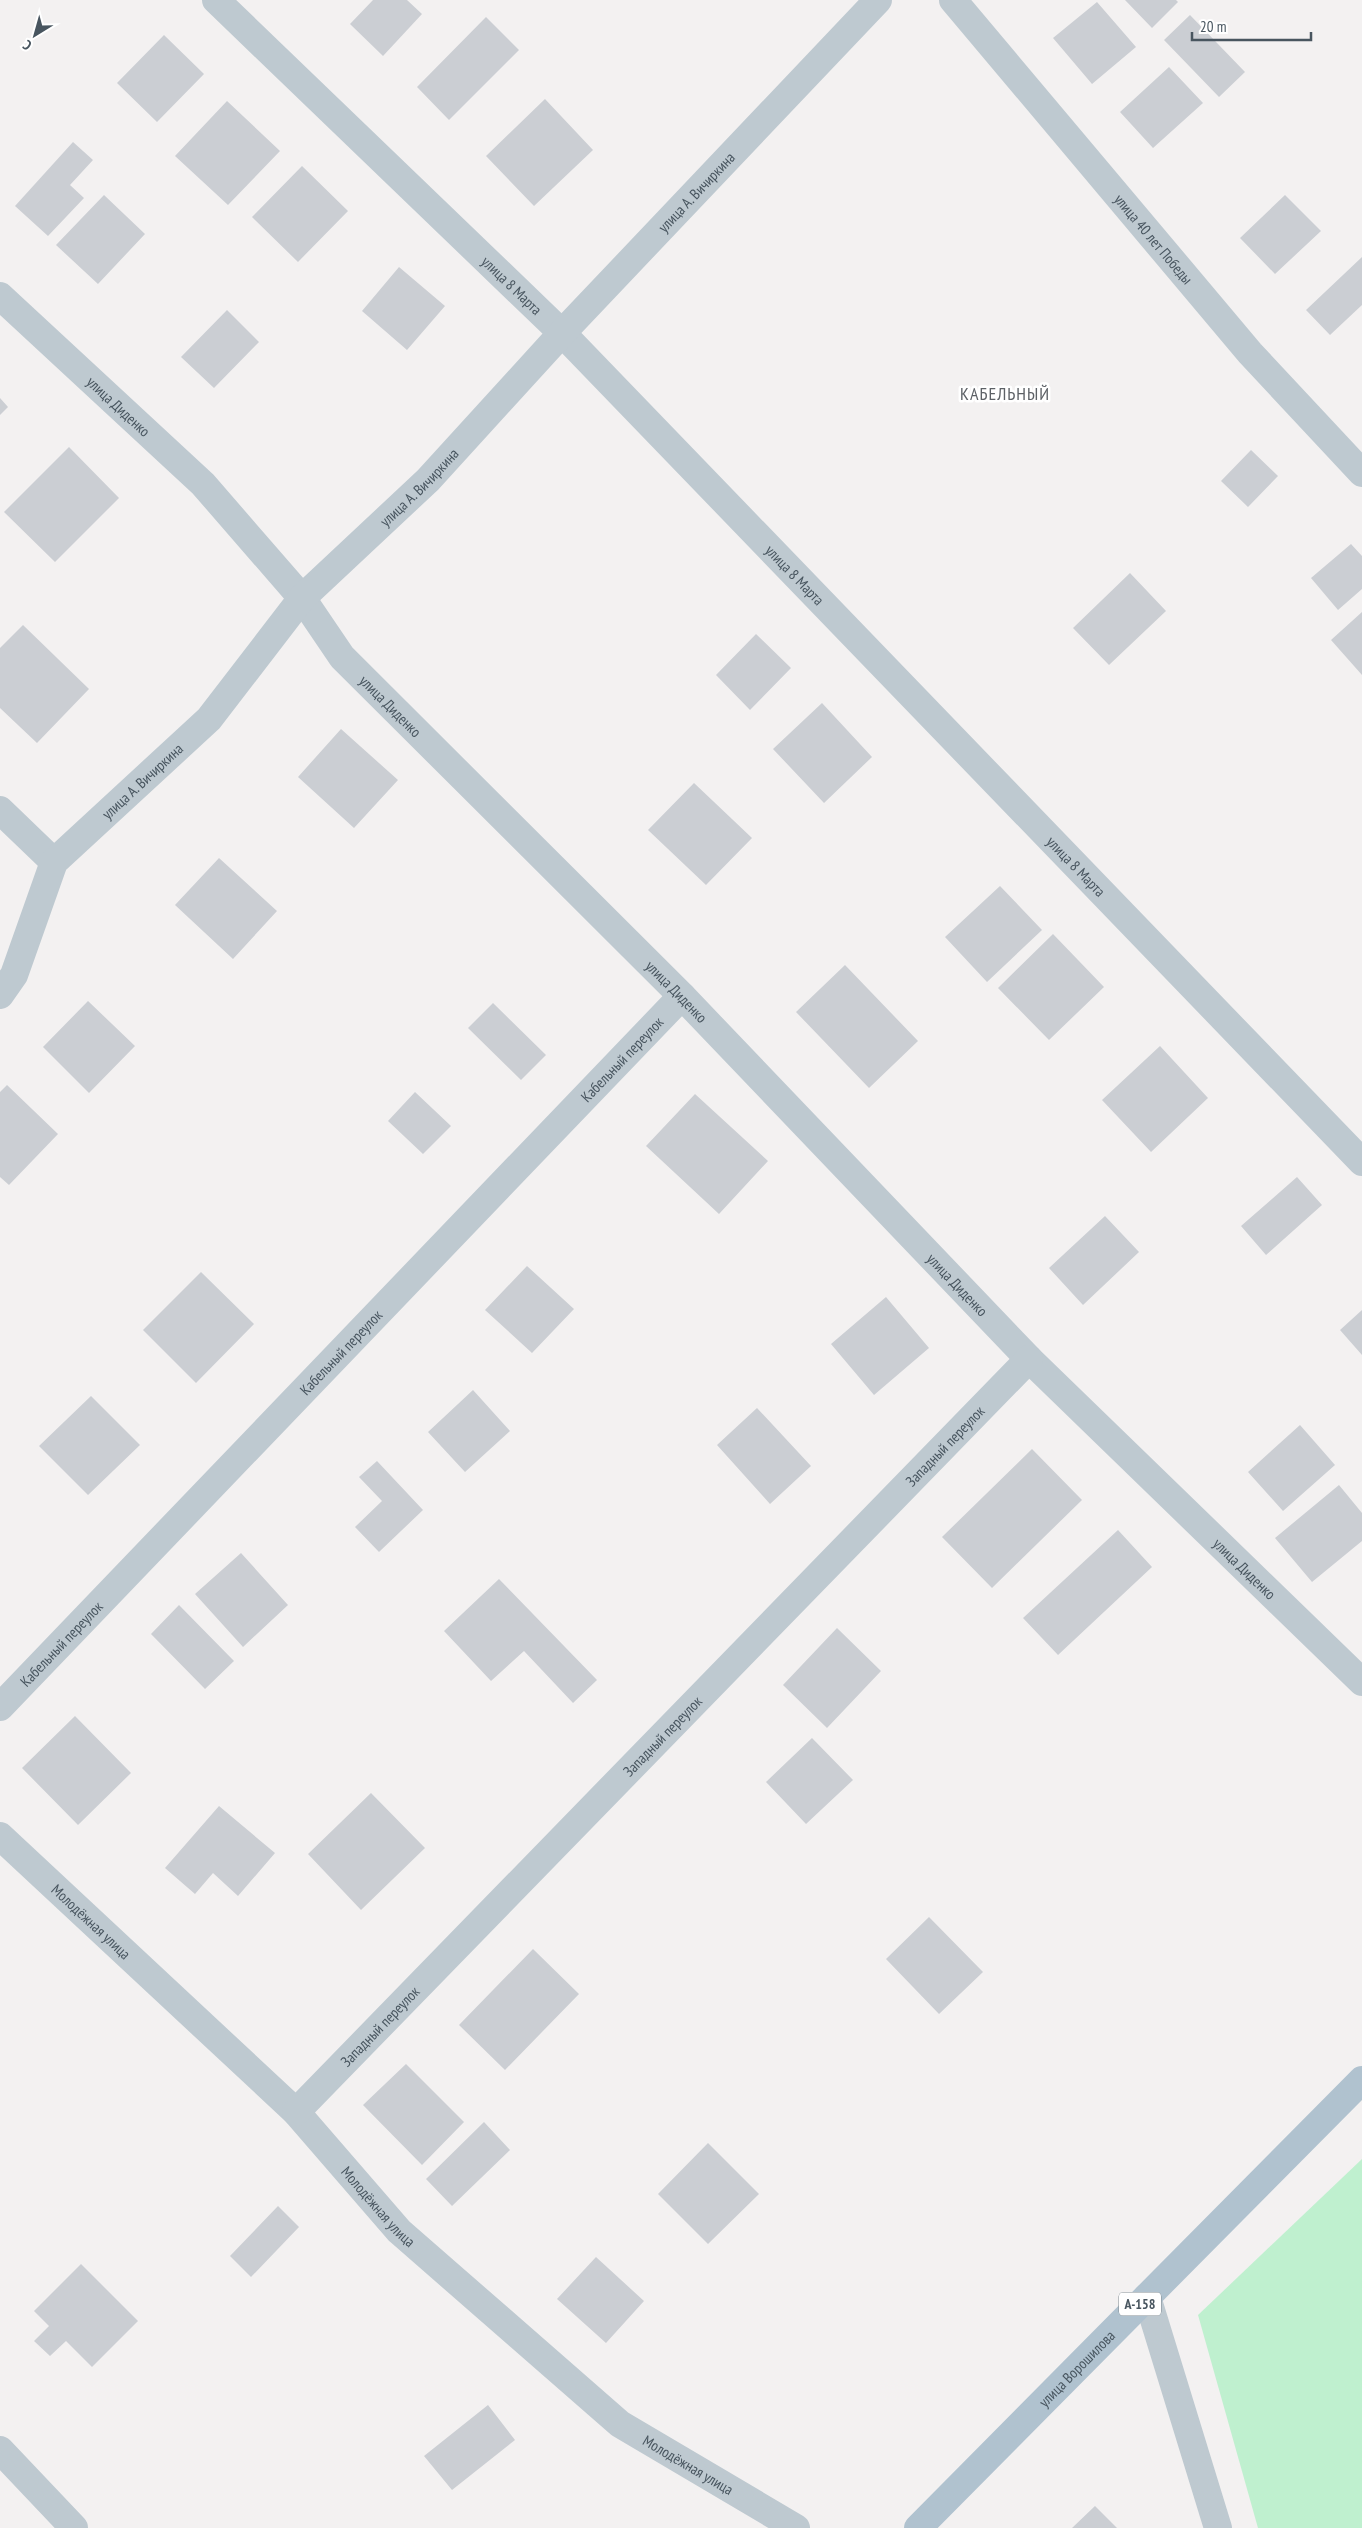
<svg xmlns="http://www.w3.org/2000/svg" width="1362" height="2528" font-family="'PT Sans Narrow',sans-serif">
  <rect width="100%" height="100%" fill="#f3f1f1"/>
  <path fill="#bff0cf" d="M1362,2159V2528H1258L1198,2315Z"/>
  <path fill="#cbced3" d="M373,0H407L422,14L383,56L350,24Z
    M1125,0H1176L1178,2L1152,28Z
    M1097,2L1136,47L1092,84L1053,38Z
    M1190,15L1245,72L1219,97L1164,40Z
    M486,17L519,50L449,120L417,87Z
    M164,35L204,74L157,122L117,83Z
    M1169,67L1203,103L1153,148L1120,112Z
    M545,99L593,150L534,206L486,156Z
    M227,101L280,151L228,205L175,156Z
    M73,142L93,160L70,185L84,198L48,236L15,206Z
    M302,166L348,211L298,262L252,217Z
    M104,195L145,234L98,284L56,245Z
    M1285,195L1321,231L1275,274L1240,238Z
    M1362,257V305L1330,335L1306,310Z
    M399,267L445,306L407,350L362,311Z
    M227,310L259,342L214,388L181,357Z
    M0,398L8,407L0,415Z
    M69,447L119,498L55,562L4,512Z
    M1251,450L1278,476L1248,507L1221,481Z
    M1351,544L1362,556V589L1338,610L1311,578Z
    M1130,573L1166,611L1109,665L1073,628Z
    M1362,612V675L1331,640Z
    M23,625L89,689L37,743L0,708V648Z
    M756,634L791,668L750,710L716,675Z
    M822,703L872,757L824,803L773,749Z
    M341,729L398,780L354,828L298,777Z
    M694,783L752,838L706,885L648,830Z
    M219,858L277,911L233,959L175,905Z
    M1000,886L1042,930L987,982L945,937Z
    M1053,934L1104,987L1049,1040L998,988Z
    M845,965L918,1041L869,1088L796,1012Z
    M88,1001L135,1046L89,1093L43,1047Z
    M493,1003L546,1055L521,1080L468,1028Z
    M1160,1046L1208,1098L1151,1152L1102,1100Z
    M7,1085L58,1134L9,1185L0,1177V1092Z
    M415,1092L451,1126L423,1154L388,1121Z
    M695,1094L768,1161L719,1214L646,1146Z
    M1297,1177L1322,1205L1266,1255L1241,1226Z
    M1105,1216L1139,1252L1083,1305L1049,1268Z
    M527,1266L574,1309L532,1353L485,1310Z
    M201,1272L254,1324L196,1383L143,1330Z
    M886,1297L929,1348L874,1395L831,1344Z
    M1362,1310V1355L1340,1330Z
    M473,1390L510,1431L465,1472L428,1432Z
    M91,1396L140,1445L88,1495L39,1446Z
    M757,1408L811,1466L770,1504L717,1445Z
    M1300,1425L1335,1465L1283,1511L1248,1472Z
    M1032,1449L1082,1500L992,1588L942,1537Z
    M377,1461L423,1510L379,1552L355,1527L382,1501L359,1477Z
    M1339,1485L1362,1513V1541L1312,1582L1275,1538Z
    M1118,1530L1152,1567L1058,1655L1023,1618Z
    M241,1553L288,1605L243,1647L195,1594Z
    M499,1579L597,1680L573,1703L524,1651L491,1681L444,1631Z
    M179,1605L234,1661L205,1689L151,1634Z
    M837,1628L881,1671L827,1728L783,1685Z
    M75,1716L131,1773L78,1825L22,1768Z
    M812,1738L853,1780L806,1824L766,1782Z
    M371,1793L425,1848L361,1910L308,1854Z
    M219,1806L275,1853L238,1896L213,1873L195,1894L165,1868Z
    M929,1917L983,1972L939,2014L886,1959Z
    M533,1949L579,1994L505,2070L459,2025Z
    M406,2064L464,2122L422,2165L363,2105Z
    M484,2122L510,2150L452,2206L426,2179Z
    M708,2143L759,2194L708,2244L658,2194Z
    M278,2206L299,2227L251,2277L230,2256Z
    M596,2257L644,2301L606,2343L557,2299Z
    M81,2264L138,2321L92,2367L66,2341L50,2356L34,2341L49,2326L34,2311Z
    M488,2405L515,2440L452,2490L424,2456Z
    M1095,2506L1117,2528H1072Z"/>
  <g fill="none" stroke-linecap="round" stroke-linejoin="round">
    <g stroke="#bec9d0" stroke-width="28">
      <path id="s1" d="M216,0L562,333L1362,1162"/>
      <path id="s2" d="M953,0L1250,353L1362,473"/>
      <path id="s3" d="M0,296L203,484L302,598L342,657L682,996L1029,1359L1362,1682"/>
      <path d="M0,810L54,862"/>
      <path id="s4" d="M0,995L14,975L54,862L209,719L302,598L428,480L562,333L878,0"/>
      <path id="s5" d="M0,1707L682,996"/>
      <path id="s6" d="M0,1836L296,2112L399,2231L620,2424L796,2528"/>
      <path id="s7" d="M296,2112L1029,1359"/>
      <path d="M1147,2297L1218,2528"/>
      <path d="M0,2450L74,2528"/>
    </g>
    <path stroke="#b0c2cf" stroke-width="28" id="s8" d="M918,2528L1362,2080"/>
  </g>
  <g text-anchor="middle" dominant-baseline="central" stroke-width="5" stroke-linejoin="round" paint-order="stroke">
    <rect fill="#fff" stroke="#7f888f" stroke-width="1" x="1119" y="2292.5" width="42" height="23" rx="4"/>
    <g font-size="14" font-weight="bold" fill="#48555f">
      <text x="1140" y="2304">А-158</text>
    </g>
    <g font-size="15" fill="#48555f" stroke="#fff">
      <text stroke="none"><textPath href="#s4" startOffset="1074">улица А. Вичиркина</textPath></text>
      <text stroke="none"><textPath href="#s2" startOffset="312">улица 40 лет Победы</textPath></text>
      <text stroke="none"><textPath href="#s1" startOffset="411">улица 8 Марта</textPath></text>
      <text stroke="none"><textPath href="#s3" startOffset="162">улица Диденко</textPath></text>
      <text stroke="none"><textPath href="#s4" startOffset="669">улица А. Вичиркина</textPath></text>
      <text stroke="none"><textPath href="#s1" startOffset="816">улица 8 Марта</textPath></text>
      <text stroke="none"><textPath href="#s3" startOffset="568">улица Диденко</textPath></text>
      <text stroke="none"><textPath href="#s4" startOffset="264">улица А. Вичиркина</textPath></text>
      <text stroke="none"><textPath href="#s1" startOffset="1221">улица 8 Марта</textPath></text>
      <text stroke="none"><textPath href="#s3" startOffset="972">улица Диденко</textPath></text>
      <text stroke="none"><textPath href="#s5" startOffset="898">Кабельный переулок</textPath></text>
      <text stroke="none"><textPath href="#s3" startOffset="1378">улица Диденко</textPath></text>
      <text stroke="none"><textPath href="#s5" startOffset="492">Кабельный переулок</textPath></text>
      <text stroke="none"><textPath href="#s7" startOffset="930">Западный переулок</textPath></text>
      <text stroke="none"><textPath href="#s3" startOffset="1782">улица Диденко</textPath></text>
      <text stroke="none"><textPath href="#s5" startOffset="88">Кабельный переулок</textPath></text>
      <text stroke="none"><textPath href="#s7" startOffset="525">Западный переулок</textPath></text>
      <text stroke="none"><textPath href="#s6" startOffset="125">Молодёжная улица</textPath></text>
      <text stroke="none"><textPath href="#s7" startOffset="120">Западный переулок</textPath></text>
      <text stroke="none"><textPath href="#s6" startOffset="530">Молодёжная улица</textPath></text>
      <text stroke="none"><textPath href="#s8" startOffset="225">улица Ворошилова</textPath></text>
      <text stroke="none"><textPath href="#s6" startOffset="935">Молодёжная улица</textPath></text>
    </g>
    <g font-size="18" letter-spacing="1" fill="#5d6166" stroke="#fff">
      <text x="1005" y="393">КАБЕЛЬНЫЙ</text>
    </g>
  </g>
  <g transform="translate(35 35) rotate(217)" stroke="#ffffff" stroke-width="4" paint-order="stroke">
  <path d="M0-4L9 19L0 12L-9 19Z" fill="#48555f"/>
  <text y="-8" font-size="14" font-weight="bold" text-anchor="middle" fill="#48555f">С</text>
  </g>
  <path d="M1192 32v8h119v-8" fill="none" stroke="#48555f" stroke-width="2.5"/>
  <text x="1200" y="32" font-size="15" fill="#48555f" stroke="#ffffff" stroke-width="4" paint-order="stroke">20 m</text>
</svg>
